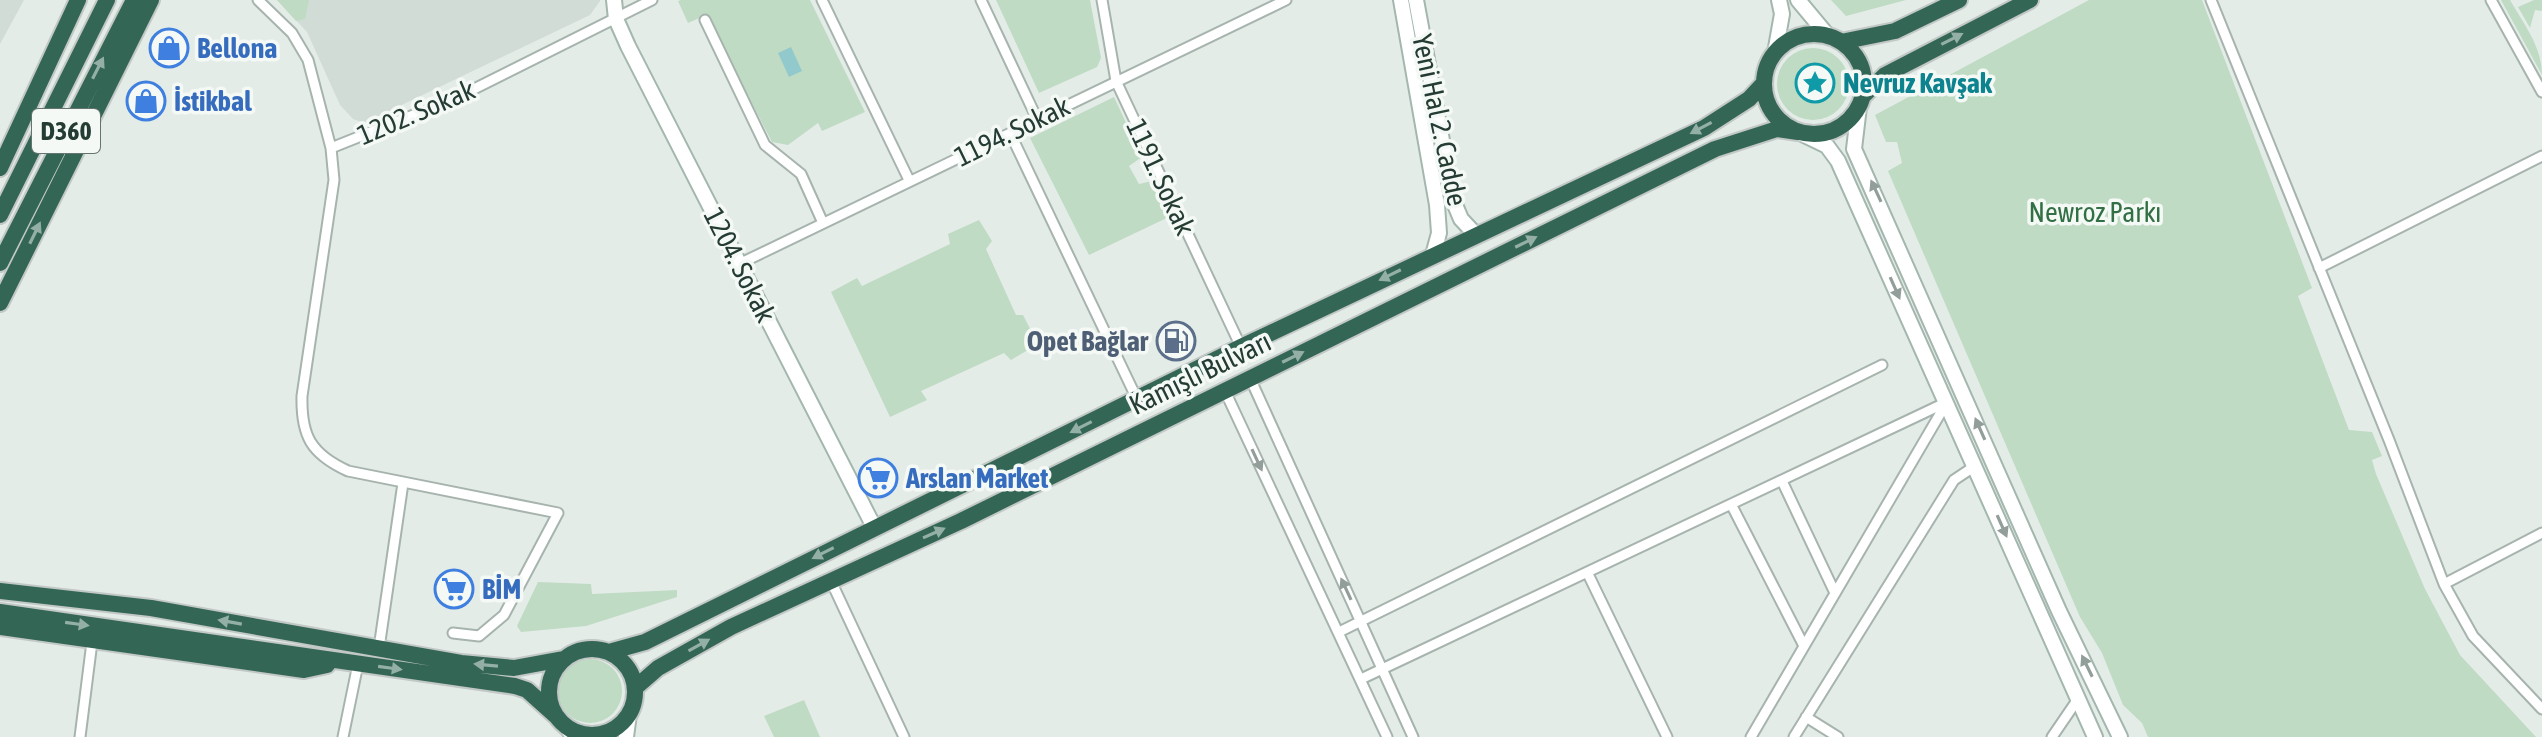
<svg xmlns="http://www.w3.org/2000/svg" width="2542" height="737" font-family="'Asap Condensed',sans-serif">
  <rect width="100%" height="100%" fill="#e4ece8"/>
  <path fill="#d2dcd6" d="M0,0H24L0,44Z
    M277,0H600V1L590,15L364,123L353,119L340,105L307,32Z"/>
  <path fill="#bfdbc4" d="M277,0H309L305,19L296,21Z
    M681,0H810L865,112L822,131L818,123L788,145L772,142L706,15L688,23L678,1Z
    M996,0H1090L1101,58L1097,67L1039,93Z
    M1831,0H1906L1846,16Z
    M2089,0H2202L2312,288L2298,296L2349,430L2372,432L2382,456L2372,460L2376,474L2425,589L2460,655L2536,737H2148L2142,723L2123,705L2102,653L2080,617L1888,171L1902,163L1897,142H1886L1875,115Z
    M2501,0H2510C2524,24 2542,47 2542,75Z
    M2534,0H2542V11L2535,10L2530,28L2518,7Z
    M1777 84a36 36 0 1 1 72 0a36 36 0 1 1-72 0Z
    M1114,97L1142,157L1129,166L1139,184L1152,181L1171,216L1089,255L1030,138Z
    M979,220L992,241L986,249L1016,315H1023L1038,344L1011,360L1004,353L921,391L927,400L890,417L831,292L857,278L862,286L950,244L948,234Z
    M538,582L591,584L592,594L677,590V597L586,626L521,632L517,626Z
    M558 691a32 32 0 1 1 64 0a32 32 0 1 1-64 0Z
    M804,700L820,737H774L764,716Z"/>
  <path fill="#92c9cc" d="M791,47L802,71L789,77L778,53Z"/>
  <g fill="none" stroke-linecap="round" stroke-linejoin="round">
    <g stroke="#a7b4ae" stroke-width="13">
      <path id="street" d="M258,0L292,33L308,60L331,148L456,98L652,0
        M822,0L909,180
        M981,0L1038,121
        M1102,0L1116,81L1241,347
        M2211,0L2389,440L2444,584L2473,636L2542,709
        M2491,0L2542,92
        M705,20L765,145L801,174L823,223
        M1010,133L1137,399
        M331,148L334,180L302,396C301,436 311,454 348,471L558,513L504,615L479,636L453,633
        M739,264L1286,0
        M2319,268L2542,156
        M1250,378L1413,737
        M1224,389L1387,737
        M1782,481L1835,593
        M1732,506L1804,646
        M1588,574L1667,737
        M830,579L904,737
        M2444,584L2542,533
        M1339,632L1882,365
        M379,648L403,483
        M1361,679L1947,402
        M1806,717L1838,737
        M80,737L92,642
        M343,737L358,664
        M1751,737L1947,402
        M1794,737L1954,480L1975,466
        M2052,737L2078,699"/>
    </g>
    <g stroke="#a3b7ae" stroke-width="18">
      <path id="secondary" d="M614,0L616,19L628,46L874,527
        M1401,0L1437,205L1439,233L1433,255
        M1416,0L1453,200L1461,219L1476,235
        M1798,0L1828,36
        M1775,53L1782,14L1779,0
        M1859,107L1854,149L2059,611L2120,737
        M1798,132L1827,146L1838,161L2095,737
        M566,727L574,737
        M626,737L629,714"/>
    </g>
    <g stroke="#c2c8c6" stroke-width="20">
      <path id="highway" d="M1764 84a50 50 0 1 1 100 0a50 50 0 1 1-100 0Z
        M1841,42L1895,31L1959,0
        M1863,96L1885,75L2030,0
        M0,168L78,0
        M0,215L107,0
        M0,263L134,0
        M0,303L151,0
        M0,591L151,608L461,663L514,668L563,659
        M0,612L515,686L527,690L556,716
        M0,627L304,670L327,665
        M549 692a43 43 0 1 1 86 0a43 43 0 1 1-86 0Z
        M609,652L645,642L1241,347L1704,128L1749,99L1764,83
        M635,688L658,668L731,627L961,521L1715,149L1777,129L1798,132"/>
    </g>
    <use href="#street" stroke="#fff" stroke-width="9"/>
    <use href="#secondary" stroke="#fff" stroke-width="14"/>
    <use href="#highway" stroke="#346656" stroke-width="16"/>
  </g>
  <defs><path id="oneway-solid" d="M-6-.8H1V-3.2L6.5 0L1 3.2V.8H-6Z" transform="scale(2)"/></defs>
  <g fill="#94b0a6">
    <use href="#oneway-solid" transform="translate(1952 39) rotate(-27)"/>
    <use href="#oneway-solid" transform="translate(98 68) rotate(-63)"/>
    <use href="#oneway-solid" transform="translate(1701 128) rotate(152)"/>
    <use href="#oneway-solid" transform="translate(35 233) rotate(-64)"/>
    <use href="#oneway-solid" transform="translate(1526 242) rotate(-26)"/>
    <use href="#oneway-solid" transform="translate(1390 275) rotate(154)"/>
    <use href="#oneway-solid" transform="translate(1293 357) rotate(-26)"/>
    <use href="#oneway-solid" transform="translate(1081 427) rotate(153)"/>
    <use href="#oneway-solid" transform="translate(934 533) rotate(-24)"/>
    <use href="#oneway-solid" transform="translate(823 553) rotate(153)"/>
    <use href="#oneway-solid" transform="translate(230 622) rotate(-170)"/>
    <use href="#oneway-solid" transform="translate(77 624) rotate(8)"/>
    <use href="#oneway-solid" transform="translate(699 645) rotate(-29)"/>
    <use href="#oneway-solid" transform="translate(486 665) rotate(-175)"/>
    <use href="#oneway-solid" transform="translate(390 668) rotate(8)"/>
  </g>
  <g fill="#929e9a">
    <use href="#oneway-solid" transform="translate(1876 191) rotate(-115)"/>
    <use href="#oneway-solid" transform="translate(1895 288) rotate(66)"/>
    <use href="#oneway-solid" transform="translate(1980 429) rotate(-114)"/>
    <use href="#oneway-solid" transform="translate(1257 460) rotate(65)"/>
    <use href="#oneway-solid" transform="translate(2002 526) rotate(66)"/>
    <use href="#oneway-solid" transform="translate(1346 589) rotate(-115)"/>
    <use href="#oneway-solid" transform="translate(2087 666) rotate(-116)"/>
  </g>
  <defs>
    <g id="shop-ring" transform="scale(2)"><circle r="9.5" fill="#f4f9f6" stroke="#3f7fe0" stroke-width="1.5"/><path d="M-5-2.5h2.3a2.7 3.5 0 0 1 5.4 0H5L5.5 6h-11ZM-1.5-2.5h3a1.5 2.3 0 0 0-3 0Z" fill="#3f7fe0"/></g>
    <g id="sight-ring" transform="scale(2)"><circle r="9.5" fill="#f4f9f6" stroke="#0f9aa8" stroke-width="1.5"/><path d="M0-6L1.8-2.2L6-1.7L2.9 1.2L3.7 5.4L0 3.3L-3.7 5.4L-2.9 1.2L-6-1.7L-1.8-2.2Z" fill="#0f9aa8"/></g>
    <g id="fuel-ring" transform="scale(2)"><circle r="9.5" fill="#f4f9f6" stroke="#5c6f8a" stroke-width="1.5"/><path d="M-5.5-6h7V0h2V4h1.3V-2.5L3-4.5l.8-.8L6-3V5H2.5V1h-1V6h-7ZM-4.2-4.7v3.2H.2V-4.7Z" fill="#5c6f8a"/></g>
    <g id="supermarket-ring" transform="scale(2)"><circle r="9.5" fill="#f4f9f6" stroke="#3f7fe0" stroke-width="1.5"/><path d="M-6-5.5h2.5l.6 2H6L4.5 2H-2.5L-4.4-4H-6ZM-1.5 3.2a1.3 1.3 0 1 0 .1 0ZM3 3.2a1.3 1.3 0 1 0 .1 0Z" fill="#3f7fe0"/></g>
  </defs>
  <g fill-rule="evenodd">
    <use href="#shop-ring" x="169" y="48"/>
    <use href="#sight-ring" x="1815" y="83"/>
    <use href="#shop-ring" x="146" y="101"/>
    <use href="#fuel-ring" x="1176" y="341"/>
    <use href="#supermarket-ring" x="878" y="478"/>
    <use href="#supermarket-ring" x="454" y="589"/>
  </g>
  <g text-anchor="middle" dominant-baseline="central" stroke-width="7" stroke-linejoin="round" paint-order="stroke">
    <rect fill="#f4f9f6" stroke="#63756e" stroke-width="2" x="32" y="109" width="68" height="44" rx="6"/>
    <g font-size="26" font-weight="bold" fill="#253c34">
      <text x="66" y="131">D360</text>
    </g>
    <g font-size="28" font-weight="bold" fill="#366cbe" stroke="#f4f9f6" text-anchor="start">
      <text x="197" y="48">Bellona</text>
      <text x="174" y="101">İstikbal</text>
      <text x="906" y="478">Arslan Market</text>
      <text x="482" y="589">BİM</text>
    </g>
    <g font-size="28" font-weight="bold" fill="#0d838f" stroke="#f4f9f6" text-anchor="start">
      <text x="1843" y="83">Nevruz Kavşak</text>
    </g>
    <g font-size="28" fill="#253c34" stroke="#f4f9f6">
      <text transform="translate(416 112) rotate(-23)">1202. Sokak</text>
      <text transform="translate(1440 120) rotate(78)">Yeni Hal 2. Cadde</text>
      <text transform="translate(1012 131) rotate(-26)">1194. Sokak</text>
      <text transform="translate(1161 177) rotate(65)">1191. Sokak</text>
      <text transform="translate(740 265) rotate(63)">1204. Sokak</text>
      <text transform="translate(1200 373) rotate(-26)">Kamışlı Bulvarı</text>
    </g>
    <g font-size="28" fill="#336f44" stroke="#f4f9f6">
      <text x="2095" y="212">Newroz Parkı</text>
    </g>
    <g font-size="28" font-weight="bold" fill="#4e5e75" stroke="#f4f9f6" text-anchor="end">
      <text x="1148" y="341">Opet Bağlar</text>
    </g>
  </g>
</svg>
